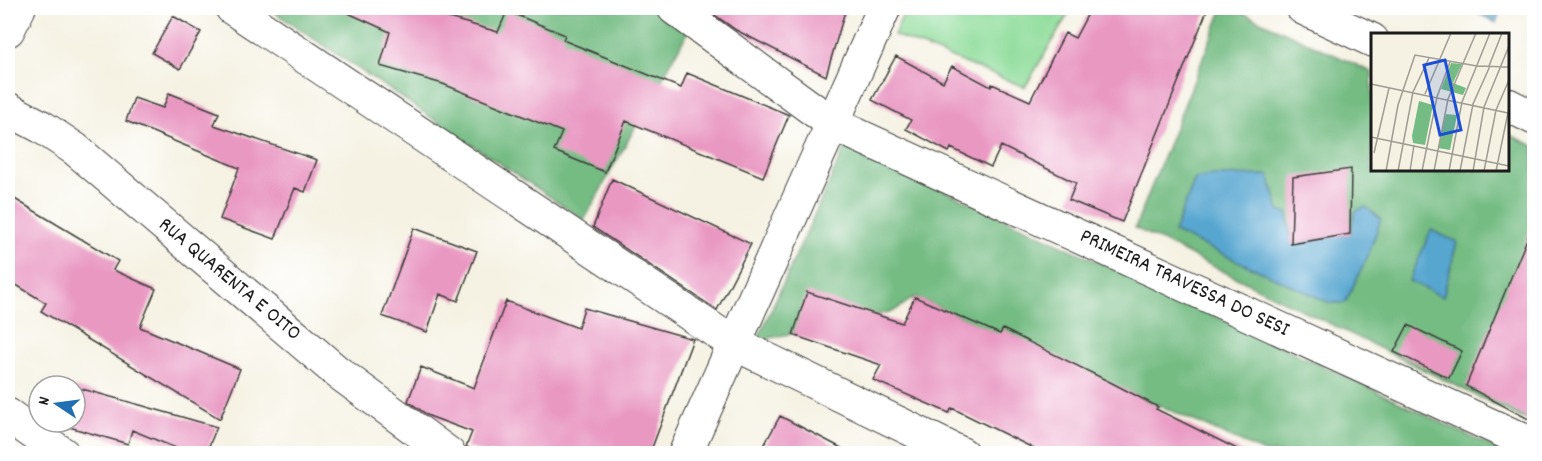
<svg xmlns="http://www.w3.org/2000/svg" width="1542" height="461" font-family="Dekko,sans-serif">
  <rect width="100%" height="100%" fill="#fff"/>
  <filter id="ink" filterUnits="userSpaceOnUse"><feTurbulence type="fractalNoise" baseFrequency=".0167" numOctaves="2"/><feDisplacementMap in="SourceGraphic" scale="12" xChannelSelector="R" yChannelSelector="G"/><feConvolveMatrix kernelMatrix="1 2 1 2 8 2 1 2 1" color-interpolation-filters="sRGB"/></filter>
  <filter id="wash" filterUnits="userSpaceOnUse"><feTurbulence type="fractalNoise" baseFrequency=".008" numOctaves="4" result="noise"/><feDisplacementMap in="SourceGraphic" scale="24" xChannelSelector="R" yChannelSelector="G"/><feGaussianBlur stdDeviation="1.35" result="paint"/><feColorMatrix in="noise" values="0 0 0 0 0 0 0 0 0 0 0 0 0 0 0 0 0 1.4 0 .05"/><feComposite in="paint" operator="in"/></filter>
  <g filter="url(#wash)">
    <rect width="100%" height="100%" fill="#f5f2e3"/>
    <path fill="#90dd9b" stroke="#567c5c" stroke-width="1.5" d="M906,8H1072L1025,87L894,35Z"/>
    <path fill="#74bc83" stroke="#486c50" stroke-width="1.5" d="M268,8H701L584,220Z
      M1223,8H1232L1372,72V170H1508V134L1534,146V424L1135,228Z
      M846,145L1355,381L1505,453H1266L915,297L894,311L757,341Z"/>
    <path fill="#56a6d0" stroke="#396176" stroke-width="1.5" d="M1462,8H1501L1496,23L1474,11Z
      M1269,175L1279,211L1288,214L1291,244L1350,234L1355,211L1366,207L1381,219L1368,256L1345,303H1330L1174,232L1195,179L1211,176Z
      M1431,230L1457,242L1443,297L1409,281Z"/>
    <g id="blocks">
      <path fill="#e998c2" d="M337,8H414L498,32L507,11L565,35L563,40L681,88L687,73L789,115L763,177L626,121L605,172L554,151L562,132L443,84L380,66L390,32Z
        M705,8H846L826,76L736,30Z
        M1091,8H1208L1122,222L1069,200L1076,183L1001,146L991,167L951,148L949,152L906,129L911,120L872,100L896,56L943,82L952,66L991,87L992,84L1030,101L1065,33L1075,38Z
        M173,16L201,32L180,69L152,53Z
        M169,93L219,113L214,125L317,160L305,192L295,188L275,239L220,219L239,168L126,121L134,98L163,108Z
        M1351,169L1350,234L1291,244L1293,177Z
        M612,179L751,244L717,310L593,227Z
        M8,195L118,261L113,270L156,289L140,327L240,369L220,419L41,311L46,303L8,280Z
        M1534,222V422L1466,386Z
        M414,228L477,251L458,301L440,294L427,332L382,316Z
        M807,292L902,323L915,297L1000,334L1003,329L1112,383L1158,407L1156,409L1245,453H1043L952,408L949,413L873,380L881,365L793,335Z
        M506,301L578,328L584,308L693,339L650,453H484L466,447L472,432L429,416L408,401L421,367L474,388Z
        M1408,325L1462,351L1449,378L1394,352Z
        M75,387L140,405L217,427L206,453H188L132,430L128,444L52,422H75Z
        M780,416L851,453H760Z"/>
    </g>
  </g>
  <g filter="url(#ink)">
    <use href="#blocks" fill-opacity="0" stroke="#3d3c3a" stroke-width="1.5"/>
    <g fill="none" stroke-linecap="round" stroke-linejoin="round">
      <g stroke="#3d3c3a" stroke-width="35">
        <path id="street" d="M232,8L733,343L962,454
          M674,8L833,124L1534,445
          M1303,8L1372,40
          M8,30L19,8
          M1508,105L1534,118
          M8,109L42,127L75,149L336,371L449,454
          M8,415L63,454
          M685,454L884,8"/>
      </g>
      <use href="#street" stroke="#fff" stroke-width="33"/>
    </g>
  </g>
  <g text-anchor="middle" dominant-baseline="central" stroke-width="5" stroke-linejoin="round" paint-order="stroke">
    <g font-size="21" fill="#1c1c1c" stroke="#fff">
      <text transform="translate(229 280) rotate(40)">RUA QUARENTA E OITO</text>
      <text transform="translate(1184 284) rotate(25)">PRIMEIRA TRAVESSA DO SESI</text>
    </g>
  </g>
  <g transform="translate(1371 33)">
    <rect width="138" height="138" fill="#f5f2e3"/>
    <path d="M80,30L91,31L82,50L95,55L92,62L70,56ZM48,68L62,72L54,112L42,110L41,103ZM75,81L86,82L79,117L67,115Z" fill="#74bc83"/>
    <path fill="none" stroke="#9e9c93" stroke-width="1.5" d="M118,33L131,0M0,51L137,80M54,61L80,0M0,104L138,133M3,120L18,55M15,138L27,72L44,22L106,33L138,34M27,138L42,59L58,25M39,138L43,112M51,138L66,64L79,29M63,138L77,66L105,0M78,138L91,69L119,0M89,138L102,71L119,33M102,138L113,74L138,13M113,138L125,77L138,47M125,138L138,75"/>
    <path fill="#1d4ed8" fill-opacity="0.15" stroke="#1d4ed8" stroke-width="3" d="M74,27L90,97L69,102L53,32Z"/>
    <rect width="138" height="138" fill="none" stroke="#1c1c1c" stroke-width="3"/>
  </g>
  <rect width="1542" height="461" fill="none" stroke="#fff" stroke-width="30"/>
  <g transform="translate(57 404) rotate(283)"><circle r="28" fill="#ffffff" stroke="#a4a4a4" stroke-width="1.5"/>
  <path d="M0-4.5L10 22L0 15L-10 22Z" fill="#1f6fb2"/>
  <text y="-9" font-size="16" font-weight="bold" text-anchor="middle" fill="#1c1c1c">N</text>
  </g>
</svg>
